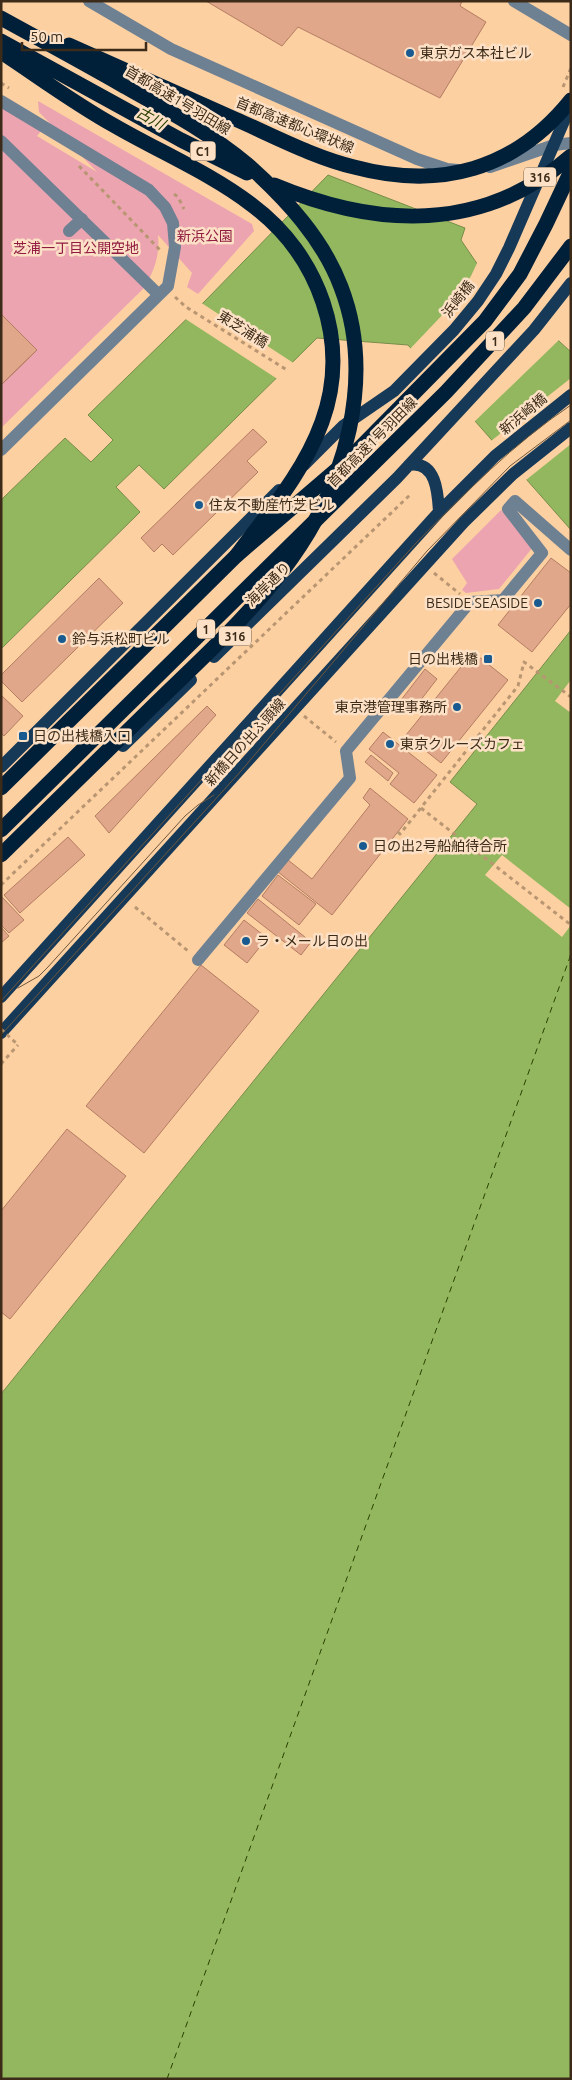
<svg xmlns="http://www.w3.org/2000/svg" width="572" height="2080" font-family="Ubuntu,'Noto Sans JP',sans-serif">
  <rect width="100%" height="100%" fill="#fdd0a2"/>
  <path fill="#eba4b0" d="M38,101L252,224L254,231L198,294L187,287L192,273L158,235C160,256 154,272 143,289L1,428V106L41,131L37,136L97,172L39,112Z
    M501,510L533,547L499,589L466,593L462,590L467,583L452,559Z"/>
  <path fill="#92b75e" stroke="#788d49" d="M328,175L465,228L461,240L482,271L571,352V530L408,345L317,338L164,489L139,465L116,487L140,512L1,649V500L65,438L91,462L113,440L88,415L205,301Z
    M571,630V2079H1V1394L477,804L450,782Z"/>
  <path fill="#fdd0a2" d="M478,261L484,269L561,338L474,422L409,350L448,309L471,276Z
    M200,302L295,364L279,380L184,318Z
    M571,378V444L526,480L491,441Z
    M570,681H571V713L555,701Z
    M502,855L571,909V925L562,937L485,875Z"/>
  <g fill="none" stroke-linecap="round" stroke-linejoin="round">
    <path stroke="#2b4100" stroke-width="1" stroke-dasharray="6 5" stroke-linecap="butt" d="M167,2079L570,957L571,933"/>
  </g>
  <path fill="#e0a78a" stroke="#b47d62" d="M206,1H462L460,6L486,22L440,98L298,27L282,46Z
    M1,314L37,350L1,385Z
    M1,314L37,350L1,385Z
    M253,429L267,442L247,461L258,472L173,555L162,544L154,552L141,538Z
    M551,558L571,573V604L532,652L498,625Z
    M99,578L123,603L22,702L1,681V675Z
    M473,652L508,680L441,763L406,735Z
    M425,669L437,679L413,710L401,700Z
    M1,695L23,716L4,736L1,733Z
    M207,706L216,715L109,833L95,816Z
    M383,732L437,775L414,803L390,784L399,773L369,749Z
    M371,755L393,773L388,781L365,762Z
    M370,788L408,819L332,915L278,872L288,860L312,879L370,805L363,798Z
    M68,837L85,855L20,913L4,895Z
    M278,875L316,904L299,925L262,896Z
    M1,896L24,920L9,933L1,925Z
    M258,899L311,942L301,955L247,913Z
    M244,920L267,938L247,963L224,945Z
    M1,927L9,936L1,943Z
    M201,965L259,1011L144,1153L86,1106Z
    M67,1129L126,1176L10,1319L1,1312V1211Z"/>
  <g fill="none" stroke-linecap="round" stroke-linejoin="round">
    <path stroke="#b99672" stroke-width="3" stroke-dasharray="4 4" stroke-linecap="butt" d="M1,83L9,88
      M563,87L571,68
      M79,166L160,250
      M174,194L178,197L184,209
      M175,297L186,307L287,370
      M434,573L460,594
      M304,716L336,742
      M421,808L571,925
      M398,832L400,834L518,686L524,662L571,697
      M1,885L412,493
      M135,907L188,951
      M1,1064L18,1045"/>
    <path stroke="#6e8193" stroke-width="12" d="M89,1L171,49L417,159L447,169L458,170
      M514,1L571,35
      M1,101L149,190L165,207L173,223L175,247L168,286L1,450
      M1,141L159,295
      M490,167L554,145L571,143
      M69,231L82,219
      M198,960L350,778L346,751L470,602L503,600L542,553L508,509L515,501L571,550"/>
    <path stroke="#163957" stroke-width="12" d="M304,465L343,426L394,391L454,330L478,301L496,274L509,248L571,105
      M409,465C436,460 438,493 439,512
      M214,657L397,478L534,330L571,283
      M123,746L191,680
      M1,767L279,490
      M1,997L439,512L495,456L571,395
      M1,1033L464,522L513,474L571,428"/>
    <path stroke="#00203a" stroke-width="15" d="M1,788L237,555L348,460L485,321L520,274L546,224L571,171
      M1,830L446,392L524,308L571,246"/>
    <path stroke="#6f573c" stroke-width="1" d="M18,988L39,976L47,968L185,816L198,805L214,795
      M1,1001L417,542C465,493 513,444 571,405
      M1,1035L241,771L427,551L510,466L571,420"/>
    <path stroke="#b99672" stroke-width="3" stroke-dasharray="4 4" stroke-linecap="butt" d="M1,1029L18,1045"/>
    <path stroke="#00203a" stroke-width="15" d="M1,18C41,40 82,62 122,85C165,109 210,133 248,165C286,199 323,239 341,287C376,378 345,484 291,559C252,614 201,659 153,706C102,756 52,805 1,855
      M1,41L181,140L247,173
      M69,45C124,70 180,94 235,119C274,136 313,157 354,167C440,190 515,170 571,100
      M1,52C39,77 75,104 115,126C160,152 210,173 252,205C319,255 351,342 322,422C304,472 268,513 237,555
      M274,185C377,228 483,233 571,156"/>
  </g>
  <g fill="#195b90" stroke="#fce1c6" stroke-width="2">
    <circle cx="410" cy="53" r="5"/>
    <circle cx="199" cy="505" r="5"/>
    <circle cx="538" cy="603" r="5"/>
    <circle cx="62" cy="639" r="5"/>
    <rect x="483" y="654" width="10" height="10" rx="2.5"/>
    <circle cx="457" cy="707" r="5"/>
    <rect x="18" y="731" width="10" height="10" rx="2.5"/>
    <circle cx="390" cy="744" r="5"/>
    <circle cx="363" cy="846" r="5"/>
    <circle cx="246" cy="941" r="5"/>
  </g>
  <g text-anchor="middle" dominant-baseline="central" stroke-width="5" stroke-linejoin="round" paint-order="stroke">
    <g fill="#fce1c6" stroke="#76624c" stroke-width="1">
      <rect x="190.5" y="141.5" width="25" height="19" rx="4"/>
      <rect x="524" y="167.5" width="32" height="19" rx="4"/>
      <rect x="486" y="331.5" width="18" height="19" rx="4"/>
      <rect x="197" y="619.5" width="18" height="19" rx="4"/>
      <rect x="219" y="626.5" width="32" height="19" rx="4"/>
    </g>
    <g font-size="12" font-weight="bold" fill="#3c2b18">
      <text x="203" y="151">C1</text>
      <text x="540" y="177">316</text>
      <text x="495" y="341">1</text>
      <text x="206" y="629">1</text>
      <text x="235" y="636">316</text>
    </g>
    <g font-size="14" fill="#3c2b18" stroke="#fce1c6" text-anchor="start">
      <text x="420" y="53">東京ガス本社ビル</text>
      <text x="209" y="505">住友不動産竹芝ビル</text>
      <text x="528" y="603" text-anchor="end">BESIDE SEASIDE</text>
      <text x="72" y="639">鈴与浜松町ビル</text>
      <text x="478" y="659" text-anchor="end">日の出桟橋</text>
      <text x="447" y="707" text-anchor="end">東京港管理事務所</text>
      <text x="33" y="736">日の出桟橋入口</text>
      <text x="400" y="744">東京クルーズカフェ</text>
      <text x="373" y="846">日の出2号船舶待合所</text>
      <text x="256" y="941">ラ・メール日の出</text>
    </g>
    <g font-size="14" fill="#3c2b18" stroke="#fce1c6">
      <text transform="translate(178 100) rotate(31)">首都高速1号羽田線</text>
      <text transform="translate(295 125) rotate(22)">首都高速都心環状線</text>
      <text transform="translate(458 299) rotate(-52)">浜崎橋</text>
      <text transform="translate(243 329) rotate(32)">東芝浦橋</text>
      <text transform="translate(523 414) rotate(-39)">新浜崎橋</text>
      <text transform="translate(372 442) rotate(-45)">首都高速1号羽田線</text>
      <text transform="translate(268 584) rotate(-44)">海岸通り</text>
      <text transform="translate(245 742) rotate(-48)">新橋日の出ふ頭線</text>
    </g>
    <g font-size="14" fill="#911b41" stroke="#fce1c6">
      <text x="205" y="236">新浜公園</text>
      <text x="76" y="248">芝浦一丁目公開空地</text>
    </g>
    <g font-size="15" font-style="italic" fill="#2b4100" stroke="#fce1c6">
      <text transform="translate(151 118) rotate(29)">古川</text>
    </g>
  </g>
  <rect width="572" height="2080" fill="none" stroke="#3c2b18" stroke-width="5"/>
  <path d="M22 42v8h124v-8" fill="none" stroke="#3c2b18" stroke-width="2.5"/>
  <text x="30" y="42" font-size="15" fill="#3c2b18" stroke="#fce1c6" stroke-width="4" paint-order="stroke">50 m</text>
</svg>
